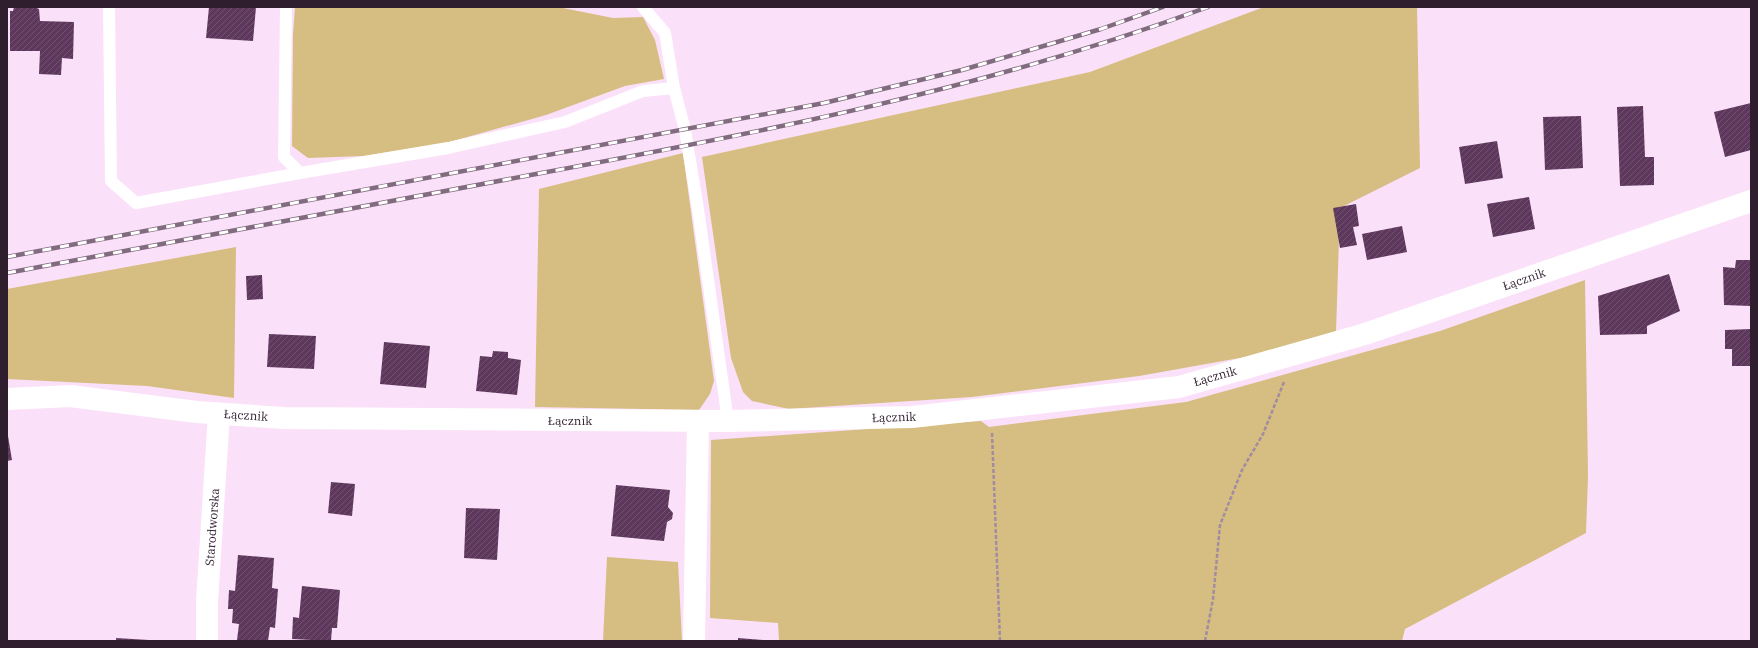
<svg xmlns="http://www.w3.org/2000/svg" width="1758" height="648" font-family="'IBM Plex Serif',serif">
  <defs>
    <pattern id="building-hatch" width="6" height="6" patternUnits="userSpaceOnUse"><rect width="6" height="6" fill="#5d385c"/><path d="M-1 1l2-2M0 6l6-6M5 7l2-2" fill="none" stroke="#715270"/></pattern>
  </defs>
  <rect width="100%" height="100%" fill="#fbe0f9"/>
  <path fill="#d6bd81" d="M295,7H567L563,8L613,18L643,17L655,40L664,79L625,86L546,115L446,143L363,156L308,158L292,146L293,35Z
    M1264,7H1417L1420,168L1340,208L1336,332L1251,356L1139,376L972,397L789,409L752,401L743,392L731,358L702,157L1090,72Z
    M683,153L714,381L710,394L699,410L535,407L539,189Z
    M236,247L234,398L147,386L7,379V289Z
    M1585,280L1588,476L1586,533L1405,629L1402,641H779L778,623L710,618L711,440L981,421L989,427L1186,402L1440,331Z
    M607,557L678,562L682,641H603Z"/>
  <path fill="url(#building-hatch)" d="M14,7H34L39,9L40,21L74,22L73,59L62,58L61,75L39,74L40,51H10V11H13Z
    M209,7H256L253,41L206,38Z
    M1751,103V150L1725,157L1714,112Z
    M1643,106L1645,157H1654V185L1620,186L1617,107Z
    M1581,116L1583,168L1545,170L1543,117Z
    M1497,141L1503,178L1465,184L1459,147Z
    M1529,197L1535,229L1493,237L1487,204Z
    M1356,204L1359,226L1353,227L1357,245L1340,248L1333,208Z
    M1402,226L1407,252L1367,260L1362,234Z
    M1736,260H1751V306L1724,305L1723,267L1735,268Z
    M1669,274L1680,311L1647,326V334L1600,335L1598,296Z
    M262,275L263,299L247,300L246,276Z
    M1751,329V366H1732V349H1725V330Z
    M269,334L316,336L314,369L267,367Z
    M384,342L430,346L426,388L380,384Z
    M493,351L508,352V358L521,360L517,395L476,391L480,356L492,357Z
    M7,430L12,460L7,461Z
    M331,482L355,484L352,516L328,513Z
    M616,485L670,490L668,507L673,513L672,519L667,522L664,541L611,536Z
    M466,508L500,509L497,560L464,558Z
    M238,555L274,558L272,588L278,589L275,628L270,627L268,641L237,640L239,624L232,623L233,609H228L229,590L235,591Z
    M302,586L340,590L337,628H332L331,641L292,639L293,617L299,618Z
    M116,638L149,640V641H116Z
    M738,638L763,640V641H738Z"/>
  <g fill="none" stroke-linecap="round" stroke-linejoin="round">
    <path stroke="#a28ca1" stroke-width="2.5" stroke-dasharray="4 2" stroke-linecap="butt" d="M992,433L1000,641
      M1205,641L1213,599L1220,525L1242,470L1263,434L1284,382"/>
    <path stroke="#fff" stroke-width="12" d="M109,7L111,181L136,203L300,173
      M286,7L284,157L300,173L448,148L565,122L643,91L674,88
      M643,7L665,33L674,88L685,130L698,209L728,421"/>
    <path stroke="#fff" stroke-width="22" d="M7,399L70,396L197,412L283,418L728,421L912,417L1179,387L1365,334L1751,201
      M207,641V601L219,414
      M694,641L698,421"/>
    <g stroke="#816c7f" stroke-width="4.5">
      <path id="rail" d="M7,257L824,103L962,70L1101,29L1163,7
        M7,273C183,240 360,207 536,174C765,132 989,88 1208,7"/>
    </g>
    <use href="#rail" stroke="#fff" stroke-width="3" stroke-dasharray="9" stroke-linecap="butt"/>
  </g>
  <g text-anchor="middle" dominant-baseline="central" stroke-width="4" stroke-linejoin="round" paint-order="stroke">
    <g font-size="12" fill="#2f1e2e" stroke="#fff">
      <text transform="translate(1524 279) rotate(-19)">Łącznik</text>
      <text transform="translate(1215 376) rotate(-16)">Łącznik</text>
      <text transform="translate(246 415) rotate(4)">Łącznik</text>
      <text transform="translate(894 417) rotate(-2)">Łącznik</text>
      <text x="570" y="420">Łącznik</text>
      <text transform="translate(212 527) rotate(-86)">Starodworska</text>
    </g>
  </g>
  <rect width="1758" height="648" fill="none" stroke="#2f1e2e" stroke-width="16"/>
</svg>
